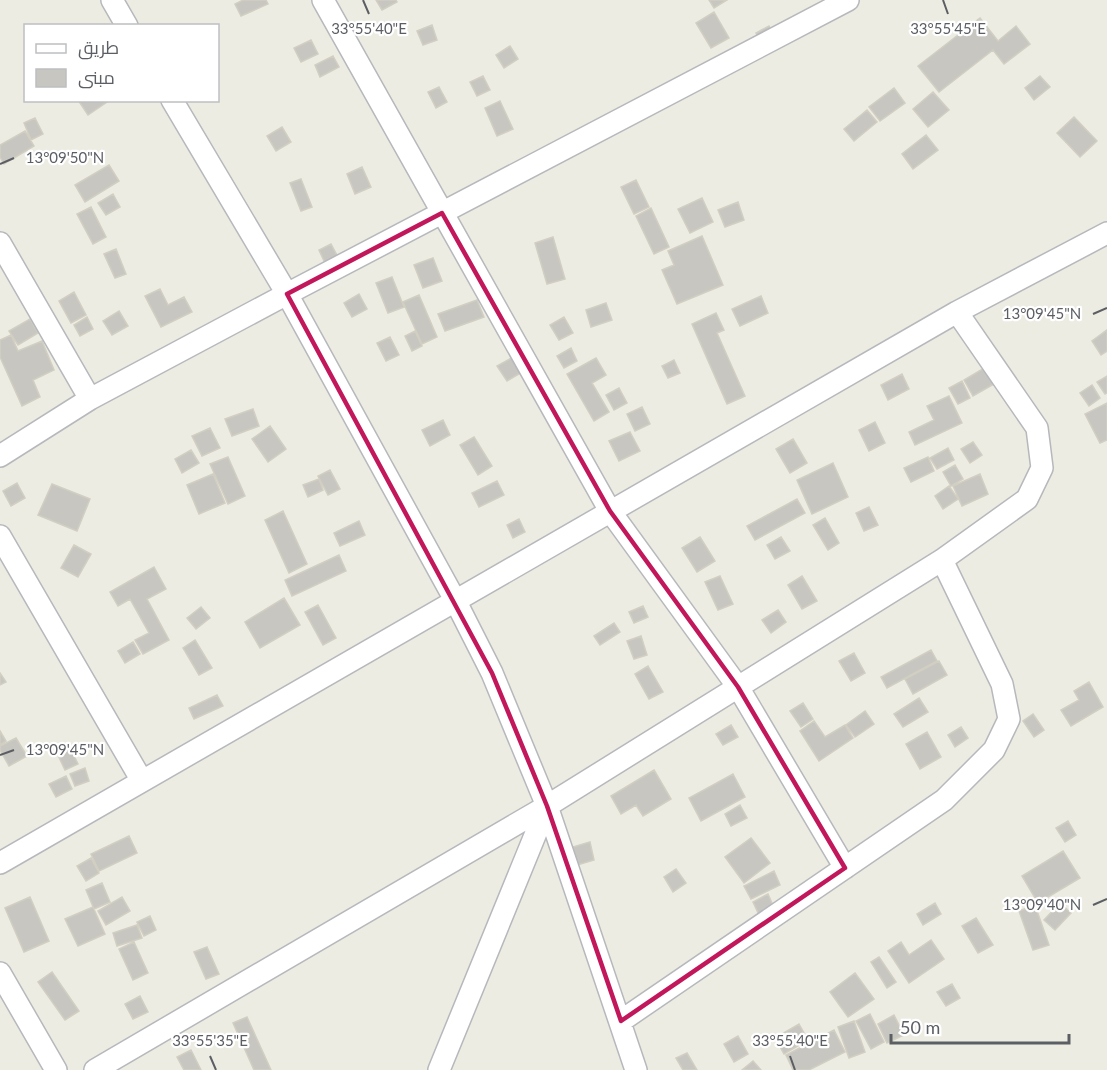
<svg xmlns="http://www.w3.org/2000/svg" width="1107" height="1070" font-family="Lato,Cairo,sans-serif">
  <rect width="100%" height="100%" fill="#edece3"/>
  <path fill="#c8c6c0" stroke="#d1cec2" stroke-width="1.5" d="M243,0H266L268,4L241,16L235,4Z
    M376,0H396L397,2L382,10Z
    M709,0H727L714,8Z
    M714,12L729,38L711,48L696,23Z
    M980,18L998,41L1016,26L1030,44L1004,64L993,50L939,92L918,66Z
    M432,25L437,40L423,45L417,31Z
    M769,26L774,37L762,44L756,33Z
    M311,40L318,54L301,62L294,48Z
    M510,46L518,59L504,68L496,55Z
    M333,56L339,67L320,77L315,65Z
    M483,76L490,90L477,96L470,82Z
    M1040,76L1050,87L1034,100L1025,88Z
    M439,87L447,102L436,108L428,92Z
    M894,88L905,103L880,121L869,107Z
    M933,92L949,110L928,127L913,109Z
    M78,100H110L88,115Z
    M500,101L513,129L497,136L485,108Z
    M867,110L877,122L854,141L844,129Z
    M1074,117L1097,141L1080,157L1057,133Z
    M35,118L43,134L31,140L24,123Z
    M282,127L291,142L276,151L267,136Z
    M25,131L34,146L4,164L0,157V145Z
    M926,135L938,150L913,169L902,154Z
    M109,165L119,181L85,202L75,185Z
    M362,167L371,187L355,194L347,174Z
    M301,179L312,207L301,211L290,183Z
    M636,180L649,207L634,214L621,187Z
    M113,194L120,207L106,215L98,203Z
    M702,198L713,222L690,233L678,209Z
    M738,202L744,220L725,227L718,210Z
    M91,207L106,237L93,244L77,214Z
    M651,208L669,247L654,254L636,216Z
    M702,236L723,285L677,304L662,270L674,265L668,251Z
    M553,237L565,279L547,284L535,243Z
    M331,244L338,257L325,263L319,250Z
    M116,249L126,274L115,278L104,254Z
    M433,258L442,281L423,288L414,265Z
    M392,277L404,307L388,313L376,283Z
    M160,289L168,305L184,297L192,312L161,327L145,296Z
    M74,292L86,315L71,323L59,301Z
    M359,294L367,309L352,317L344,303Z
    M419,295L437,337L422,344L403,302Z
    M761,296L768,313L740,326L732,309Z
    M477,300L484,317L445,331L438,314Z
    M606,303L612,320L591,327L586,310Z
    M119,311L128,326L112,335L103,321Z
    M716,313L724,330L717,333L745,396L727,404L692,324Z
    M87,317L93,329L80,336L74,325Z
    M564,317L573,333L559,340L550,325Z
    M30,319L38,333L18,345L9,331Z
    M1107,330V351L1101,355L1092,341Z
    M415,331L422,346L412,351L405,336Z
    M11,335L18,351L42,341L54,370L33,380L40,397L22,406L0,357V340Z
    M390,337L399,355L386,361L377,343Z
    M571,348L577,361L564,368L557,356Z
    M515,356L524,371L507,381L497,366Z
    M596,358L606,375L592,383L609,412L594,421L567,374Z
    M674,360L680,373L668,378L662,366Z
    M991,364L1001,380L973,396L964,380Z
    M902,374L909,389L888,400L881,385Z
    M1107,376V393L1105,394L1097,382Z
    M962,381L970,398L958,404L949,388Z
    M1092,385L1100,398L1089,406L1080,393Z
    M619,388L627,403L614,410L606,395Z
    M949,396L962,423L915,445L909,432L934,420L927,406Z
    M1107,403V440L1100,443L1085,414Z
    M642,407L650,424L635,431L627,414Z
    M253,409L259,426L232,436L225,419Z
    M443,420L450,435L430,446L422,430Z
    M875,422L885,443L869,451L859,430Z
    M270,426L286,449L268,462L252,439Z
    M210,428L220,448L202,456L192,436Z
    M630,432L640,451L619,461L609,441Z
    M474,437L492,466L478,475L460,445Z
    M793,439L807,463L790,473L776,449Z
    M973,442L982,455L970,463L961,449Z
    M948,448L954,460L937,469L930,458Z
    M191,450L199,463L182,473L175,459Z
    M228,457L245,496L228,504L210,464Z
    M928,457L934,471L911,482L904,468Z
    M833,463L848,497L812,514L797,480Z
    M955,465L963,479L951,486L943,472Z
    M330,470L340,489L328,495L318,476Z
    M213,474L225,503L199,514L187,485Z
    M980,474L988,494L962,506L953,486Z
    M319,479L323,490L308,497L303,485Z
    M497,481L504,495L479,507L472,493Z
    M17,483L25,498L11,506L3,491Z
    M52,484L90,499L77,531L38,515Z
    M949,486L958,499L943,509L935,496Z
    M797,499L805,513L755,540L747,526Z
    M869,507L878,525L864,531L856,513Z
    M283,511L307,564L289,573L265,520Z
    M825,518L839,543L828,550L813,525Z
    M519,519L525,532L513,538L507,525Z
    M359,521L365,535L340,546L334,533Z
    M700,537L715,561L697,572L682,548Z
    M781,537L790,551L775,559L767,545Z
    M74,545L91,554L78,577L61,568Z
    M339,555L346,571L292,596L285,580Z
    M154,567L166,589L147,599L169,640L143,654L135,640L149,633L130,599L118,606L110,592Z
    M720,576L733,604L718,610L705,582Z
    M802,576L817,601L802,609L788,585Z
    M284,598L300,625L260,648L245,622Z
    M318,605L336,638L323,645L305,612Z
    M643,606L648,617L634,623L629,612Z
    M201,607L210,618L196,629L187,618Z
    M778,610L786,622L771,633L762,620Z
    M614,623L620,632L600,645L594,636Z
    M641,636L647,655L634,659L627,641Z
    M195,640L212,668L199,675L183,648Z
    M133,642L140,654L125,663L118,651Z
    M931,650L937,661L887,688L881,677Z
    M854,653L865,673L851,681L839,661Z
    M939,661L947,675L913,694L905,679Z
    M648,666L663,692L649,699L635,674Z
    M0,673L6,682L0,685Z
    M1089,682L1103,707L1071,726L1061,710L1079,700L1074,691Z
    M217,695L223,706L194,719L189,708Z
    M919,698L928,712L903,727L894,714Z
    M803,703L813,719L801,727L790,711Z
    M865,711L874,724L855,737L846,725Z
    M1033,714L1044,730L1034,737L1023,721Z
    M814,721L825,737L845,725L853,738L819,761L800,731Z
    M731,725L738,737L723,745L716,734Z
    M961,727L968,738L955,747L948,735Z
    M0,731L6,741L0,745Z
    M927,732L941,757L920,769L906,744Z
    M16,738L27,756L9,766L0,750V746Z
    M69,745L78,764L65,770L56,751Z
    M85,768L89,781L75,786L70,774Z
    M654,770L671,799L643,816L636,805L621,814L611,796Z
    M733,774L745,797L701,821L689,798Z
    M66,776L72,789L56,797L49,784Z
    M740,805L747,818L731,826L725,814Z
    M1068,821L1076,835L1065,842L1056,828Z
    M129,836L137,853L99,871L91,854Z
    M751,838L770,863L744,883L725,857Z
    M590,842L594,860L577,865L573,847Z
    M1063,851L1080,878L1038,903L1022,876Z
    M91,858L99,873L86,881L77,866Z
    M676,869L686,883L673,892L664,877Z
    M774,871L780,885L751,899L744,886Z
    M102,883L110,902L94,909L86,890Z
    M768,894L775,910L760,917L753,902Z
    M30,897L49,941L24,952L5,908Z
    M122,897L130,911L106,925L98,911Z
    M935,903L941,914L923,925L917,914Z
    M1060,903L1071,913L1055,930L1044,920Z
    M1035,905L1049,945L1033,950L1019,911Z
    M93,907L105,934L78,946L65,919Z
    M150,916L156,930L144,936L137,922Z
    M976,918L993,945L978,953L962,926Z
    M137,925L142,938L117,946L113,933Z
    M931,940L944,959L909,983L888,951L901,942L909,955Z
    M134,942L148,973L133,980L119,949Z
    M207,947L219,974L206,979L194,952Z
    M879,957L896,982L887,988L871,962Z
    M52,972L79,1011L65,1020L38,982Z
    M855,973L874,999L848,1017L830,992Z
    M952,984L960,998L946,1006L937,992Z
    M140,996L148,1012L133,1019L125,1004Z
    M870,1014L884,1042L871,1049L856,1021Z
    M894,1015L904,1035L887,1043L878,1024Z
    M247,1017L271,1070H254L233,1023Z
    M854,1021L865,1052L849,1058L838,1027Z
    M799,1024L808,1040L784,1054L775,1038Z
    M834,1030L845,1052L809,1070H793L786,1055Z
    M738,1036L748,1054L734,1062L724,1044Z
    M191,1050L201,1070H184L177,1057Z
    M687,1053L697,1070H683L676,1058Z
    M753,1061L761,1070H742Z"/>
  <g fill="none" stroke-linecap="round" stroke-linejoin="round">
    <g stroke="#b6b8bc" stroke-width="24">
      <path id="minor" d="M112,0L127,26
        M323,0L610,511L738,687L845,868
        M172,100L287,294L455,600L492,673L547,806L439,1070
        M0,243L90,399
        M0,456L90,399L287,294L848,0
        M0,536L142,781
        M547,806L636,1070
        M0,863L957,312L1107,233
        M0,973L56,1070
        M621,1021L944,800L994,750L1009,719L1002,684L942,560
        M95,1070L547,806L942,560L1027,499L1042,468L1037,428L957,312"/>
    </g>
    <use href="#minor" stroke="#fff" stroke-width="21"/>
  </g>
  <path fill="none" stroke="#c2185b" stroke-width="4.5" stroke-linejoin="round" d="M442,213L610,511L738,687L845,868L621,1021L547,806L492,673L287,294Z"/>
  <path fill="none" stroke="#5b5e63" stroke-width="2" d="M363,0L369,14M943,0L948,14M0,164L14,158M1093,314L1107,308M0,755L14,750M1093,905L1107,899M210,1056L216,1070M790,1056L795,1070"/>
  <g font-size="15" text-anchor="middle" fill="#5b5e63" stroke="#fff" stroke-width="4.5" stroke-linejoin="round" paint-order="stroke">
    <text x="948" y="34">33°55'45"E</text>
    <text x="369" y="34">33°55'40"E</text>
    <text x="65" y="163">13°09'50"N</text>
    <text x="1042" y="319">13°09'45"N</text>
    <text x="65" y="755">13°09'45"N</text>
    <text x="1042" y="910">13°09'40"N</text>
    <text x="210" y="1046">33°55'35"E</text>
    <text x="790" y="1046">33°55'40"E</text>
  </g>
  <rect x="24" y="24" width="195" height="78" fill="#ffffff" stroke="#bdbfc1" stroke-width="1.5"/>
  <rect x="36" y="44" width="30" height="9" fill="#ffffff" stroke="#bdbfc1" stroke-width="1.5"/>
  <text x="78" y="54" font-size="18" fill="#5b5e63">طريق</text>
  <rect x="36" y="69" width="30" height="18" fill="#c8c6c0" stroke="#bdbfc1" stroke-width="1.5"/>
  <text x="78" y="84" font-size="18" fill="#5b5e63">مبنى</text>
  <path d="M891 1034v9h178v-9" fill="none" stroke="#5b5e63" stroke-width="3"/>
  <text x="900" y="1034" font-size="18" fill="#5b5e63" stroke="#ffffff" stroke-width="4.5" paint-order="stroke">50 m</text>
</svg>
